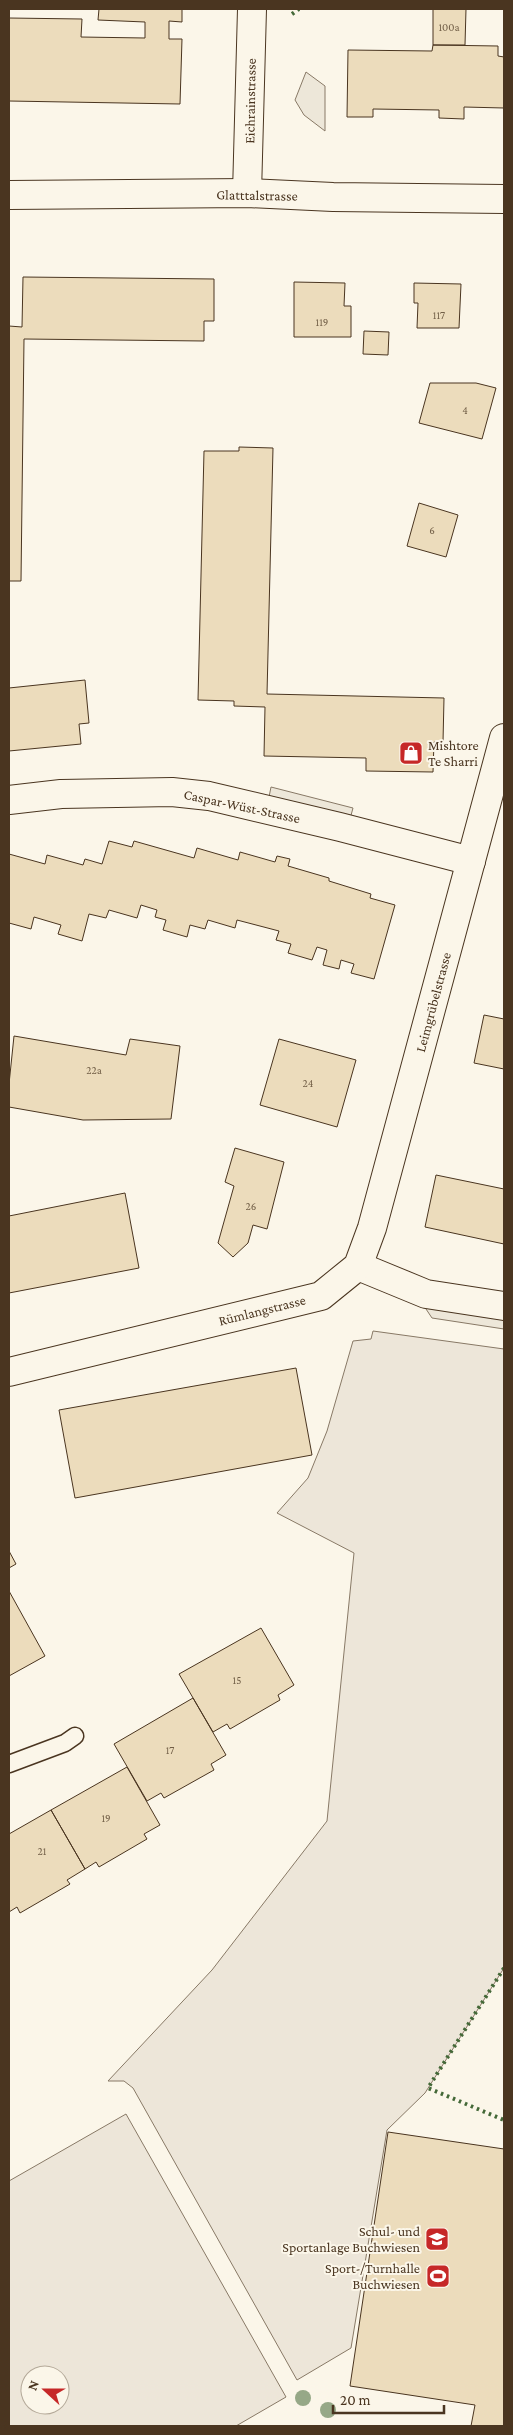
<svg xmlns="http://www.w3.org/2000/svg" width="513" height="2435" font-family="'Crimson Pro',serif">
  <rect width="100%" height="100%" fill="#fbf6e9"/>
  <path fill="#ede6d9" stroke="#887966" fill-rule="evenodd" d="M373,1331L504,1349V1968L425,2093L387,2130L351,2348L297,2380L133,2088L124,2081H108L212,1970L327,1821L354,1553L277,1513L308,1478L327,1431L353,1341L371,1339Z
    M126,2114L286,2397L236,2426H9V2181ZM30,2375H60V2405H30Z"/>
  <path fill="#ede7d9" stroke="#887966" d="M306,72L325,86V131L304,115L295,100Z
    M271,787L353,808L350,819L269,797Z
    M424,1306L504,1318V1329L432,1318Z"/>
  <path fill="#ecdcbc" stroke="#4a3520" d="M99,9H182V22L169,21V39H182L180,104L9,101V18L82,19L81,37L145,38V22L98,20Z
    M433,9H466L465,45H433Z
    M433,45L498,46V56L504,57V108L464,107V119L439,118V110L373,109V117H347L348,50L432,51Z
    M23,277L214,279V321H204V341L24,339L21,581H9V326L22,327Z
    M294,282L345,283L344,306H351V337H294Z
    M414,283L461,284L459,328H417L418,303H414Z
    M364,331L389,332L388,355L363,354Z
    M430,383H476L496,388L482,439L419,423Z
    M239,447L273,448L267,694L444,698L443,742H434L433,772L366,771V758L264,756L265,707L234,706V701L198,700L204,451H239Z
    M419,503L458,515L446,557L407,546Z
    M85,680L89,723L79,724L81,744L9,751V688Z
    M109,841L132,847L134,841L194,858L197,848L238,860L240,852L275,862L277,856L290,859L288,866L329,878V881L371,894L370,898L395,905L374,979L351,973L354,964L341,960L339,969L323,965L327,950L317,947L312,960L288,953L291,944L276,940L279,931L237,920L235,928L208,920L205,929L190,925L187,937L163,930L166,920L155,917L157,910L141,905L137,918L109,910L106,918L89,914L82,941L58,934L61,925L34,917L31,929L9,923V854L45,864L47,855L83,865L85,859L102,864Z
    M484,1015L504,1019V1069L474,1063Z
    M14,1036L126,1055L130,1039L180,1046L171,1119L83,1120L9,1107V1084Z
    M279,1039L356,1060L337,1127L260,1105Z
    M235,1148L284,1162L267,1229L253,1225L248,1243L233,1257L218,1243L234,1186L225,1182Z
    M436,1175L504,1189V1244L425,1227Z
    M125,1193L139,1268L9,1293V1216Z
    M296,1368L312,1455L75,1498L59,1410Z
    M9,1551L16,1564L9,1568Z
    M9,1591L45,1656L9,1676Z
    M261,1628L294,1685L278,1695L280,1700L230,1729L227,1724L213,1732L179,1674Z
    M193,1698L226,1755L211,1764L214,1770L164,1798L161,1793L147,1801L114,1744Z
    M127,1767L160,1825L144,1834L147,1839L99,1867L96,1862L85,1869L51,1810Z
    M51,1810L85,1869L67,1880L70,1884L20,1913L17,1907L9,1912V1834Z
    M388,2132L504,2149V2426H471L475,2405L350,2386Z"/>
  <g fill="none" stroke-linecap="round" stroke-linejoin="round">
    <g stroke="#4a3520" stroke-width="19">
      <path id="service" d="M9,1764L65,1743L75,1736"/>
    </g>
    <g stroke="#4a3520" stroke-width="30">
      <path id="minor" d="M247,193L252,9
        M9,800L61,794L172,792L209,796L340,827L471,861
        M358,1266L426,1294L504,1306"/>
    </g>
    <g stroke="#4a3520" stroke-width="30">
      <path id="tertiary" d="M9,195L247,193L333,197L504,199
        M9,1372L321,1296L358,1266L372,1228L504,738"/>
    </g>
    <use href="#service" stroke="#fbf6e9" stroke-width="16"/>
    <use href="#minor" stroke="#fbf6e9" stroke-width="28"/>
    <use href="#tertiary" stroke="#fbf6e9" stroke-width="28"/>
    <path stroke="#436837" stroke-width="4" stroke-dasharray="2.5 4" stroke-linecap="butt" d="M292,14L299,9
      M504,1968L428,2088L504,2120"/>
  </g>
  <g fill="#96a887">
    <circle cx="303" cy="2398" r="8"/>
    <circle cx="328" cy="2410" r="8"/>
  </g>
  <defs>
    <g id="shop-square" transform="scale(1.25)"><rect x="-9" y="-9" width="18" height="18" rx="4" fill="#c62828" stroke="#fbf6e9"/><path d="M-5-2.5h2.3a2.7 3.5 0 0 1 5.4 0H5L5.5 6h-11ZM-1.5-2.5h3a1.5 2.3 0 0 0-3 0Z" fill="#fff"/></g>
    <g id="school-square" transform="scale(1.25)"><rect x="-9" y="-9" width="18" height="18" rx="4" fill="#c62828" stroke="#fbf6e9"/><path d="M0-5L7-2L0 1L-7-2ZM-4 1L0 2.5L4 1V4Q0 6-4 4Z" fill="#fff"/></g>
    <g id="stadium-square" transform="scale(1.25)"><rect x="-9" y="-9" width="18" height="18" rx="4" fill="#c62828" stroke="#fbf6e9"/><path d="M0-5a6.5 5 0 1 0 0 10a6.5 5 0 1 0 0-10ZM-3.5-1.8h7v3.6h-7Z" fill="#fff"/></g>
  </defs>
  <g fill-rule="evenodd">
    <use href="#shop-square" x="411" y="753"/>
    <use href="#school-square" x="437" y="2239"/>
    <use href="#stadium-square" x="438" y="2276"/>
  </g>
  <g text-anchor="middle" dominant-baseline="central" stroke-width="4" stroke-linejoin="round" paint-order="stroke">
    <g font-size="11" fill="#725f47">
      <text x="449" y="27">100a</text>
      <text x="439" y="315">117</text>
      <text x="322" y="322">119</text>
      <text x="465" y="410">4</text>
      <text x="432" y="530">6</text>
      <text x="94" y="1070">22a</text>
      <text x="308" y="1083">24</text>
      <text x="251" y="1206">26</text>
      <text x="237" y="1680">15</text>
      <text x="170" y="1750">17</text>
      <text x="106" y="1818">19</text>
      <text x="42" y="1851">21</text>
    </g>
    <g font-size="14" fill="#4a3520" stroke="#fbf6e9">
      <text transform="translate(250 101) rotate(-89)">Eichrainstrasse</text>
      <text transform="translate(257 195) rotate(1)">Glatttalstrasse</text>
      <text transform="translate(242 806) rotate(12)">Caspar-Wüst-Strasse</text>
      <text transform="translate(433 1002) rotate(-75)">Leimgrübelstrasse</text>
      <text transform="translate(262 1310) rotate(-14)">Rümlangstrasse</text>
    </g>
    <g font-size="14" fill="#4a3520" stroke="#fbf6e9" text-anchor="end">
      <text x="428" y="745" text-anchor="start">Mishtore<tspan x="428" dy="16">Te Sharri</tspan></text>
      <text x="420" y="2231">Schul- und<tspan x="420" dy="16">Sportanlage Buchwiesen</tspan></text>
      <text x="420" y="2268">Sport-/Turnhalle<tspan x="420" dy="16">Buchwiesen</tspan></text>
    </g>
  </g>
  <rect width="513" height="2435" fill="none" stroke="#4a3520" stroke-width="20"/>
  <g transform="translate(45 2390) rotate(291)"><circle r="24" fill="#fbf6e9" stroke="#b4a999"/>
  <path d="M0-4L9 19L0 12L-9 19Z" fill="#c62828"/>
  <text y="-8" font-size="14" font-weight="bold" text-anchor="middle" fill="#4a3520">N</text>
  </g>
  <path d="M333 2405v8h111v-8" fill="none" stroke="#4a3520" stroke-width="2.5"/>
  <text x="340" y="2405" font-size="15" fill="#4a3520" stroke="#fbf6e9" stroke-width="4" paint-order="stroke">20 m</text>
</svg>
